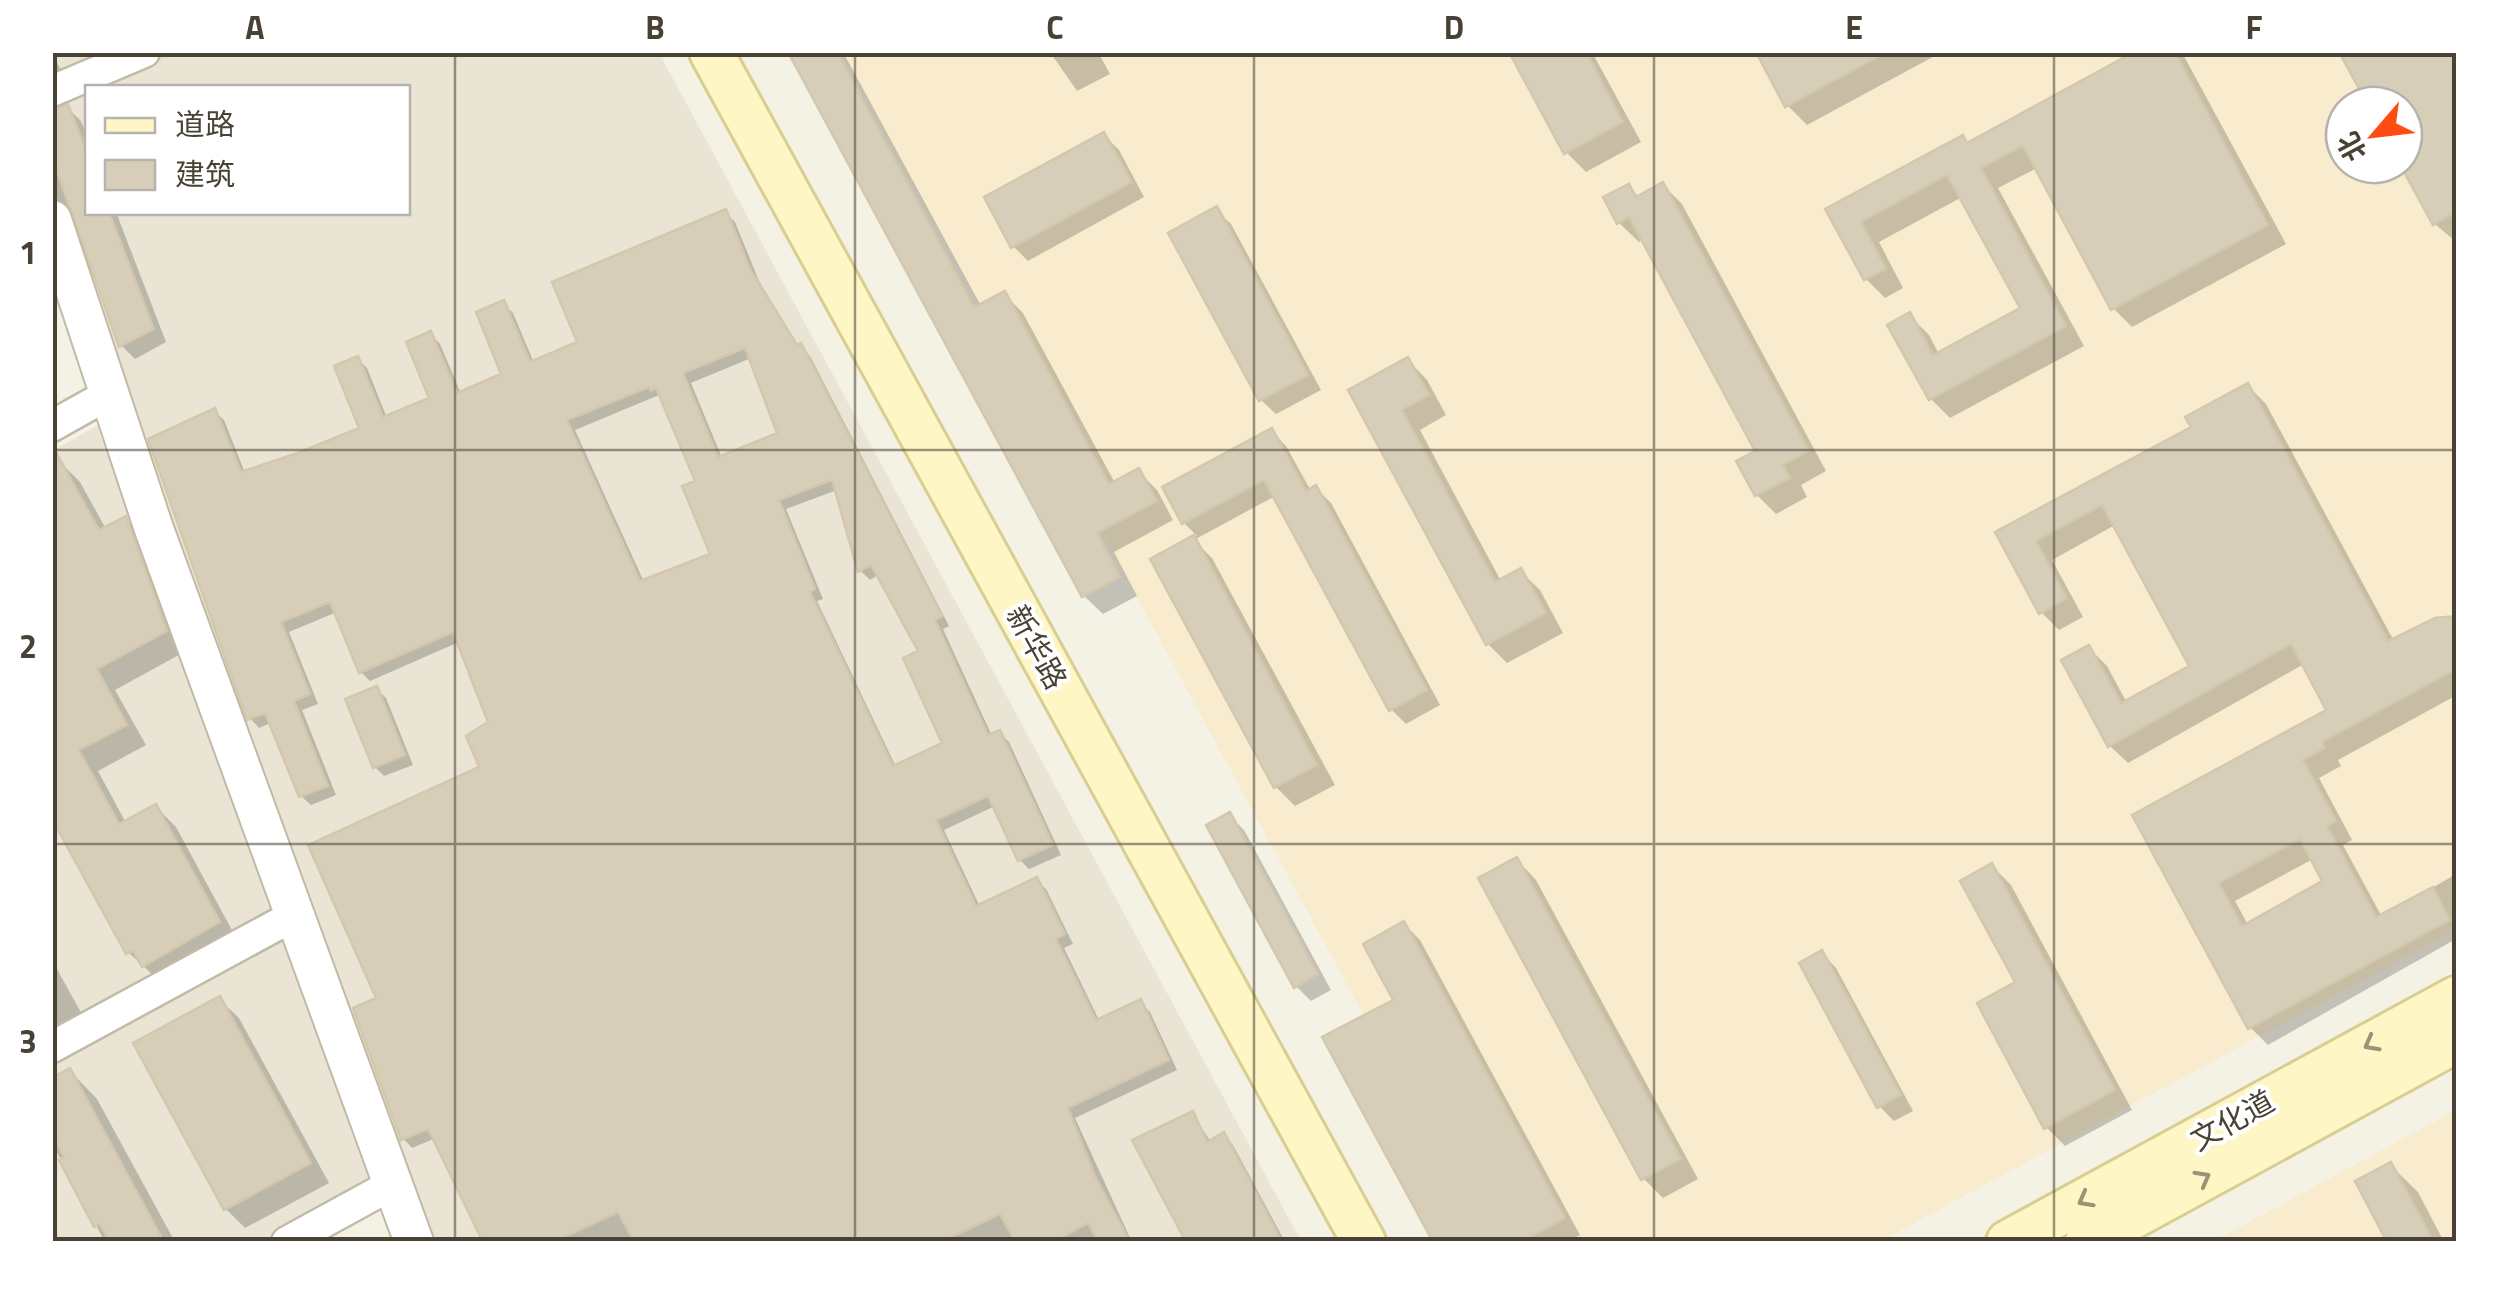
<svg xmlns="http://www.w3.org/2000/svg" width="2509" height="1294" font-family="'Titillium Web','Noto Sans SC',sans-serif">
  <rect width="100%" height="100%" fill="#f4f1e5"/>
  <path fill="#e9e4d3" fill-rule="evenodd" d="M52,53H659L1301,1241H429L197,606L53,186ZM88,88H408V212H88Z
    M97,426L371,1186L267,1241H53L52,451Z"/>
  <path fill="#f9ebce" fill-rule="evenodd" d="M842,53H2456V930L1881,1241H1486ZM2344,105H2404V165H2344Z
    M2456,1110V1241H2214Z"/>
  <path fill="#0003" fill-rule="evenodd" d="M52,52L67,83L52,92Z
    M791,52H843L981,306L1004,294L1023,313L1115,483L1138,471L1157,490L1173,520L1114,552L1137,596L1103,614L1084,596Z
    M1050,52H1098L1110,74L1077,91Z
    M1512,52H1592L1641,142L1586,172L1566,152Z
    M1759,52H1942L1807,125L1787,105Z
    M2139,52H2180L2185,58L2286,244L2132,327L2113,308L2037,168L1998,188L2084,346L1950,418L1931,399L1909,315L1929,335L1939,354L2023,309L1962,197L1879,242L1903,288L1885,298L1866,279L1829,210L1962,138L1969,145Z
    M2342,52H2456V242L2435,224L2403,165L2404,105H2370Z
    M67,107L81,121L88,138V212H116L166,342L135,359L121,345L74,215L59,211L52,216V111Z
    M1104,135L1119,150L1144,197L1028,261L1013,246Z
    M1663,185L1682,204L1826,471L1801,485L1807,497L1776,514L1757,495L1759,452L1643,239L1639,242L1619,223L1629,187L1640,198Z
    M1216,210L1231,224L1321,390L1276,414L1261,400Z
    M725,212L735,222L759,281L799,347L810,356L949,626L943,629L992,736L1000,733L1009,742L1061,855L1029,869L1020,860L995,806L944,830L980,907L1036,880L1046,889L1073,944L1064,948L1100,1022L1140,1002L1150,1012L1177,1070L1075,1118L1132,1242H484L436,1138L412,1148L403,1138L379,999L482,768L492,723L459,642L370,681L361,672L337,612L289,632L318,704L302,710L336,795L311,805L301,796L271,723L259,728L250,718L214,411L224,420L245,473L363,430L357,358L367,368L387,418L432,400L431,334L440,344L461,394L504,375L503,303L513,313L534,363L580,344ZM751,358L780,434L722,458L691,383ZM659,395L698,483L713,555L644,582L575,430ZM837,490L861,571L870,580L879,574L922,653L945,745L896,767L817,601L823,599L786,509Z
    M1408,360L1427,380L1446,415L1420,430L1501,581L1520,571L1540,590L1563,633L1507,663L1488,644L1351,391Z
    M2248,386L2266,404L2394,641L2448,620L2456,623V700L2455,696L2338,760L2341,766L2319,778L2352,840L2343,845L2382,917L2456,874V939L2268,1045L2250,1027L2136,816L2329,711L2304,664L2128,763L2110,746L2089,648L2107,666L2127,703L2192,667L2115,525L2052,560L2083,617L2059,630L2041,612L1999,533L2194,428ZM2313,859L2325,882L2248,925L2235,901Z
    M1271,431L1286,446L1311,491L1316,488L1331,503L1440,705L1406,724L1391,709L1275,496L1194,540L1212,558L1335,785L1295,806L1276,787L1153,560L1197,536L1184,523Z
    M60,462L80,482L106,529L125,519L146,539L186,651L115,690L146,745L98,771L126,823L156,807L176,827L239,943L164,985L129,953L52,814Z
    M377,689L386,698L413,765L384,776L375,767Z
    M1230,816L1244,830L1331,990L1311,1001L1296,986Z
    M1517,860L1536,880L1698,1179L1663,1198L1643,1178Z
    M1992,866L2011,885L2132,1110L2065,1146L2046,1127Z
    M1404,924L1420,940L1580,1235L1567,1242H1514L1397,1001Z
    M1822,953L1836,968L1913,1111L1894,1121L1879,1106Z
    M52,960L94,1036L52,1054Z
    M219,999L239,1018L329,1183L245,1228L226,1209Z
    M70,1071L97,1099L175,1242H105L52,1143V1080Z
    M1192,1114L1211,1142L1224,1136L1233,1145L1285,1242H1189Z
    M2390,1165L2418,1192L2444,1242H2390Z"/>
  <path fill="#d7ceba" stroke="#d3c7ac" stroke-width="2.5" fill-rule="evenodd" d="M788,52H837L974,307L1005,291L1109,484L1139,468L1157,501L1097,533L1120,577L1082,597Z
    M1509,52H1586L1623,122L1564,154Z
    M1756,52H1887L1785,107Z
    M2134,52H2175L2268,225L2111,310L2023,146L1981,168L2066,326L1929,400L1887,325L1910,312L1933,355L2020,308L1947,175L1861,222L1886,269L1864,280L1825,209L1963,135L1967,143Z
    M2339,52H2456V212L2433,225L2404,172V105H2368Z
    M68,104L88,155V212H109L154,329L119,347L52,157V109Z
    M1104,132L1132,182L1011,248L984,197Z
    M1663,182L1809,451L1783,465L1790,478L1755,496L1736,461L1755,451L1629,217L1617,224L1603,197L1629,184L1636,197Z
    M1217,206L1308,375L1259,401L1168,233Z
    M726,209L750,269L797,345L801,343L942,616L935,620L988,735L1000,730L1053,845L1018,861L988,796L936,820L976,906L1037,877L1065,934L1056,939L1096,1020L1141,999L1169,1060L1068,1108L1095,1176L1130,1242H1098L1088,1223L1054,1242H1015L1000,1214L941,1242H634L618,1212L554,1242H483L428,1129L401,1140L353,1008L376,998L308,845L479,767L466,736L488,722L453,632L359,673L330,602L281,622L310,694L294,701L328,786L299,797L265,713L247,720L148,439L215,408L241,472L298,453L359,428L334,366L358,356L383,417L429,398L406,342L431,331L457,393L501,374L476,312L504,300L530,362L577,342L552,282ZM745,348L777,433L718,457L683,373ZM649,387L651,391L656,388L695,481L682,486L710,554L640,581L567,420ZM832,480L858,572L871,565L918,651L903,658L942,743L893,766L810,592L815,589L779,500Z
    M1408,357L1429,395L1402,410L1495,582L1521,568L1546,613L1486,645L1348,390Z
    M2248,383L2388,641L2435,618L2456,616V669L2322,742L2325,748L2303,760L2336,821L2327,826L2376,917L2433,887L2450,920L2248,1029L2132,815L2326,710L2291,644L2108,747L2061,660L2089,645L2121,703L2189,666L2102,505L2036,541L2067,598L2039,614L1995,532L2191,427L2185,417ZM2300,839L2322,881L2242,926L2219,883Z
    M1272,428L1306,491L1316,485L1427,690L1389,711L1264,480L1182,524L1162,487Z
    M52,445L99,530L126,516L167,631L97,669L127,725L79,750L119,824L156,804L220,922L142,967L133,951L126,954L52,819Z
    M1194,535L1317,765L1274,788L1150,559Z
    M377,686L405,755L373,768L345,699Z
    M1230,812L1318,974L1294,988L1206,825Z
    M1517,857L1681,1159L1641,1180L1478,878Z
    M1992,863L2115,1090L2044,1129L1977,1003L2015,982L1960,881Z
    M1404,921L1565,1218L1521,1242H1433L1322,1037L1393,1000L1363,944Z
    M1822,950L1901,1095L1877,1108L1799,963Z
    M220,996L311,1163L224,1210L133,1043Z
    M70,1068L164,1242H109L100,1224L94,1227L59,1160L64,1157L52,1136V1078Z
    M1193,1111L1207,1142L1224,1132L1282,1242H1186L1132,1140Z
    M2391,1162L2434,1242H2387L2355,1181Z"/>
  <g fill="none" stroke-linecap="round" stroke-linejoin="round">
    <g stroke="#c1baa7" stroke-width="35">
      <path id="minor" d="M52,91L144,52
        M52,426L109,394
        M52,1047L295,915
        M287,1242L393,1184"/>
    </g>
    <g stroke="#c1baa7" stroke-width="42">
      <path id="tertiary" d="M52,220L154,529L414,1242"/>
    </g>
    <g stroke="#d9cd90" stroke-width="48">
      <path id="secondary" d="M711,52L1364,1242
        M2008,1242L2456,998
        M2087,1242L2456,1041"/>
    </g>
    <use href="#minor" stroke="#fff" stroke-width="30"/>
    <use href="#tertiary" stroke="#fff" stroke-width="38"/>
    <use href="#secondary" stroke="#fff6c5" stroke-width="42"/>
  </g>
  <defs><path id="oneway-chevron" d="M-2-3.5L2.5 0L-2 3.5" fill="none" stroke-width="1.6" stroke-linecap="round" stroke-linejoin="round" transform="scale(2.5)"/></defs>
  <g stroke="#9a9375">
    <use href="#oneway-chevron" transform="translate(2371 1044) rotate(151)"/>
    <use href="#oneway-chevron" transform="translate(2203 1178) rotate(-29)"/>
    <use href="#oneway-chevron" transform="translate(2085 1200) rotate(151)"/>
  </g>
  <path fill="none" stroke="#484234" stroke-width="2.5" stroke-opacity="0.55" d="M455,52V1242M855,52V1242M1254,52V1242M1654,52V1242M2054,52V1242M52,450H2456M52,844H2456"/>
  <g text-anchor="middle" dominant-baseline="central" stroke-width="8" stroke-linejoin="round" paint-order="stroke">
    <g font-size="30" fill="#484234" stroke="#fff">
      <text transform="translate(1037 647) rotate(61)">新华路</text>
      <text transform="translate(2232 1120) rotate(-29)">文化道</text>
    </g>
  </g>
  <rect width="2509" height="1294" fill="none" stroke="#ffffff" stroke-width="110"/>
  <rect x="85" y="85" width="325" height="130" fill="#ffffff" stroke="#b6b3ae" stroke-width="2.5"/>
  <rect x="105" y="118" width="50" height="15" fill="#fff6c5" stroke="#b6b3ae" stroke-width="2.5"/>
  <text x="175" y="135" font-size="30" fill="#484234">道路</text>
  <rect x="105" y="160" width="50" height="30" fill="#d7ceba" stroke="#b6b3ae" stroke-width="2.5"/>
  <text x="175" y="185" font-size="30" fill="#484234">建筑</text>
  <g transform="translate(2374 135) rotate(242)"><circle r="48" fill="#ffffff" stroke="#b6b3ae" stroke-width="2.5"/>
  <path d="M0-8L18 38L0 25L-18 38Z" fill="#ff4c12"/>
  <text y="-15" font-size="28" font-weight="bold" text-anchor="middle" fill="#484234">北</text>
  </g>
  <rect x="55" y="55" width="2399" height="1184" fill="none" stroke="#484234" stroke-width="4"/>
  <g font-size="32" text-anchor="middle" font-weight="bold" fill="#484234">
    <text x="255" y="39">A</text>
    <text x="655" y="39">B</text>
    <text x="1055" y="39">C</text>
    <text x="1454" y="39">D</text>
    <text x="1854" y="39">E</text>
    <text x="2254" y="39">F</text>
    <text x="28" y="264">1</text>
    <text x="28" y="658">2</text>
    <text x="28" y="1053">3</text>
  </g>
</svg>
